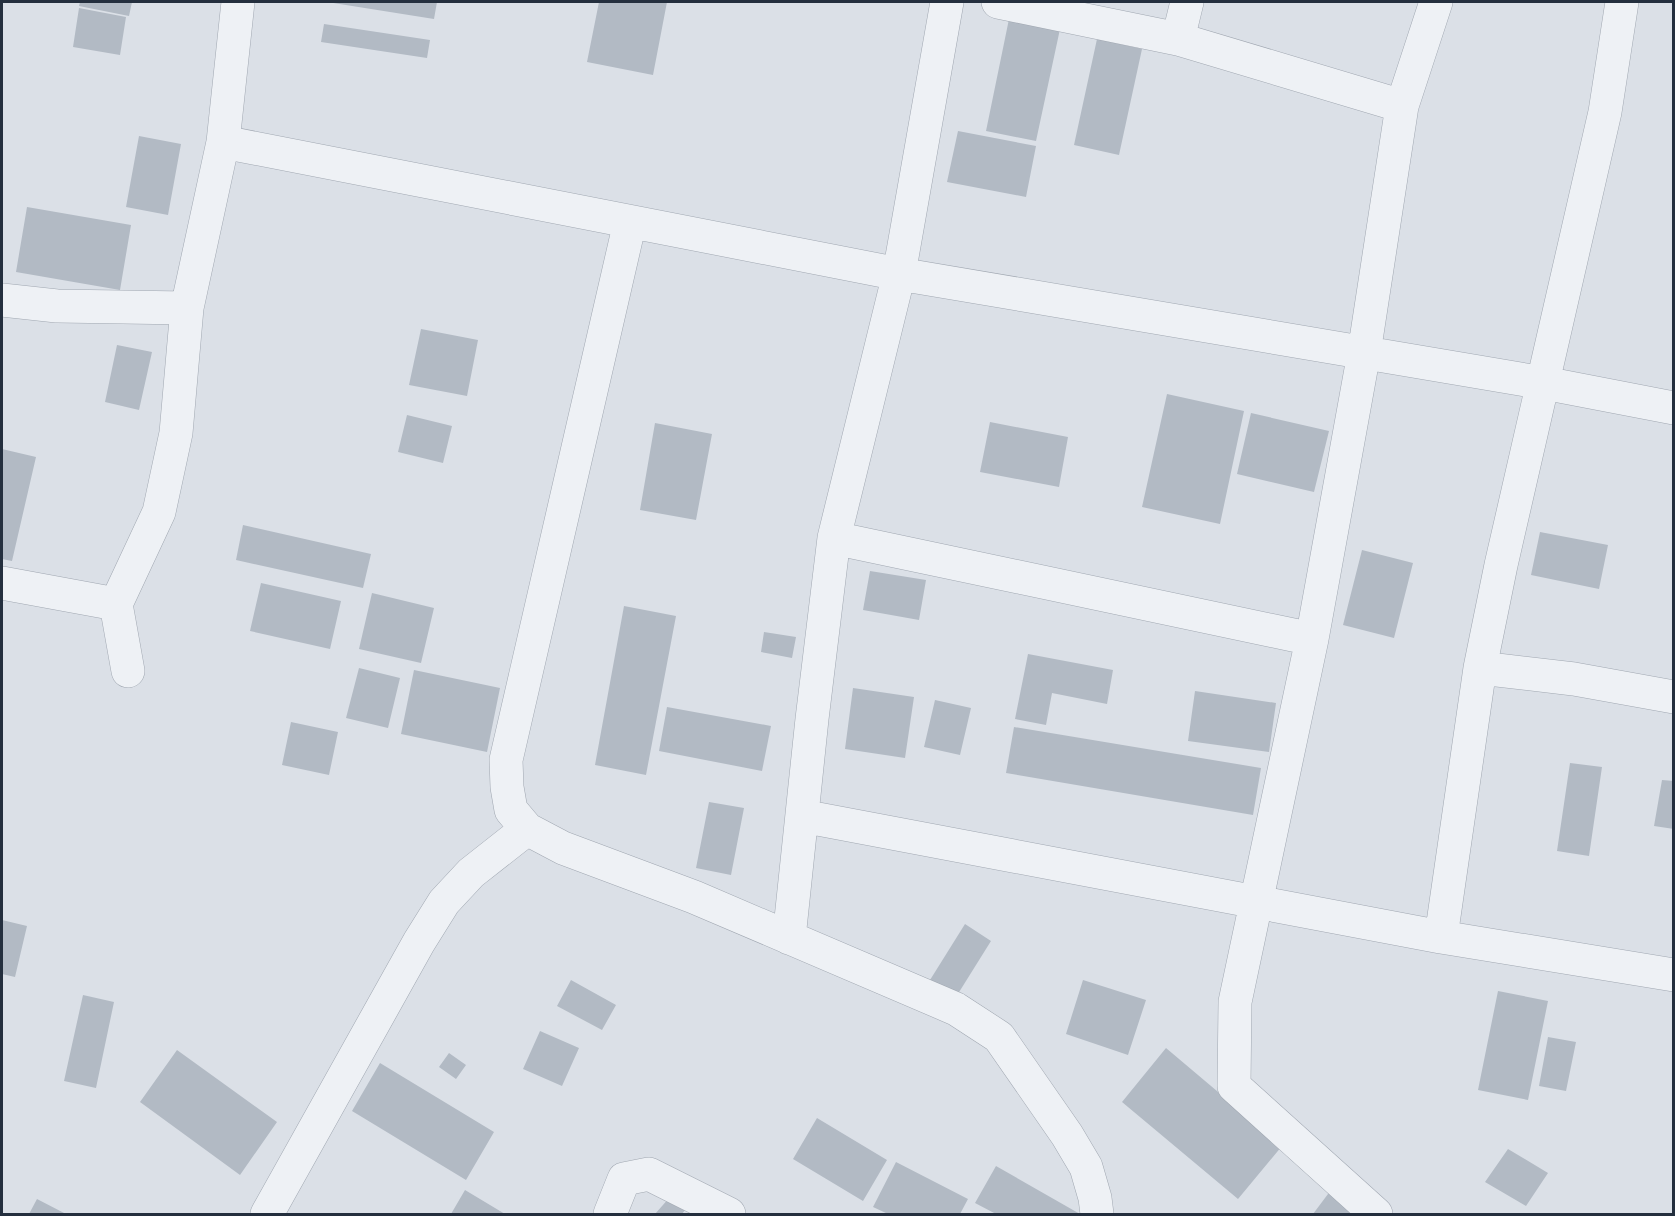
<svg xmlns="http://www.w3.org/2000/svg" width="1675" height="1216" font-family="Barlow,sans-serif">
  <rect width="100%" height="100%" fill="#dbe0e7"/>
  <path fill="#b2bac4" d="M80,2H132L129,16L79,6Z
    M327,2H437L434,19Z
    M599,2H667L653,75L587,62Z
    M79,8L126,17L120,55L73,47Z
    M1009,19L1060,29L1036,141L986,131Z
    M324,24L430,40L427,58L321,42Z
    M1097,39L1142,49L1119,155L1074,145Z
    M958,131L1036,146L1026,197L947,182Z
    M139,136L181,144L168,215L126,207Z
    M27,207L131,225L120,290L16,272Z
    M421,329L478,340L467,396L409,385Z
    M117,345L152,352L139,410L105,402Z
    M1167,394L1244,411L1220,524L1142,507Z
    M1251,413L1329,431L1314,492L1237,474Z
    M407,415L452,426L443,463L398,452Z
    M990,422L1068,437L1059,487L980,472Z
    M655,423L712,434L696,520L640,510Z
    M2,449L36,457L12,561L2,559Z
    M243,525L371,554L363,588L236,560Z
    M1540,532L1608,545L1599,589L1531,575Z
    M1362,550L1413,563L1394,638L1343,625Z
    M870,571L926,580L919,620L863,610Z
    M261,583L341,601L330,649L250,631Z
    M372,593L434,608L421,663L359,649Z
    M624,606L676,616L646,775L595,765Z
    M764,632L796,637L792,658L761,652Z
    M1028,654L1113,670L1107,704L1052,693L1046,725L1015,719Z
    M359,668L400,678L388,728L346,718Z
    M414,670L500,688L487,752L401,734Z
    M853,688L914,697L905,758L845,749Z
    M1195,691L1276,703L1269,752L1188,741Z
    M935,700L971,708L960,755L924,747Z
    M667,707L771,726L762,771L659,751Z
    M291,722L338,732L329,775L282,765Z
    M1014,727L1261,768L1253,815L1006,773Z
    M1570,763L1602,767L1589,856L1557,851Z
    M1662,780L1674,781V829L1654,826Z
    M709,802L744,808L731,875L696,868Z
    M2,920L27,926L15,977L2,974Z
    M965,924L991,941L956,997L930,980Z
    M571,980L616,1005L602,1030L557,1006Z
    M1083,980L1146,1000L1128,1055L1066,1034Z
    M1498,991L1548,1001L1528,1100L1478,1090Z
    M83,995L114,1002L96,1088L64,1081Z
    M540,1031L579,1048L562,1086L523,1069Z
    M1548,1037L1576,1042L1566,1091L1539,1086Z
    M1166,1048L1282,1146L1238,1199L1122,1102Z
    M177,1050L277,1122L240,1175L140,1102Z
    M449,1053L466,1065L456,1079L439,1067Z
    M380,1063L494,1132L466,1180L352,1111Z
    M817,1118L887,1160L863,1201L793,1159Z
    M1508,1149L1548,1173L1526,1206L1485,1182Z
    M896,1162L968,1199L960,1214H888L873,1207Z
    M996,1166L1080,1214H996L975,1203Z
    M1334,1186L1371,1214H1313Z
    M465,1190L505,1214H451Z
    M670,1197L685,1210L682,1214H655Z
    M37,1199L66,1214H29Z"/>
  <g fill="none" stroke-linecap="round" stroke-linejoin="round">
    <g stroke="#a0a7b1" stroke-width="34">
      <path id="minor" d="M998,2L1178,39L1402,106
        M1178,39L1187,2
        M223,142L238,2
        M630,222L506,760L507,787L511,810L527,829L563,848L694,897L956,1009L999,1037L1067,1135L1086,1167L1095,1198L1097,1214
        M2,300L57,306L187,308
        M834,538L1312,639
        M2,583L116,604
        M1480,668L1574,679L1674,697
        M128,671L116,604L159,512L176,433L187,308L223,142L899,274L1544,383L1674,408
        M802,816L1441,937L1674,975
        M1441,937L1480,668L1501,565L1605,112L1622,2
        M789,938L812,719L834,538L899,274L947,2
        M267,1214L419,942L444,902L471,873L527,829
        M610,1214L624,1179L649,1174L729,1214
        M1376,1214L1234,1086L1235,1002L1312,639L1364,353L1402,106L1436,2"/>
    </g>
    <use href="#minor" stroke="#eef1f5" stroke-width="33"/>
  </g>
  <rect width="1675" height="1216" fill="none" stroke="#242f3e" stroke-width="6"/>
</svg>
